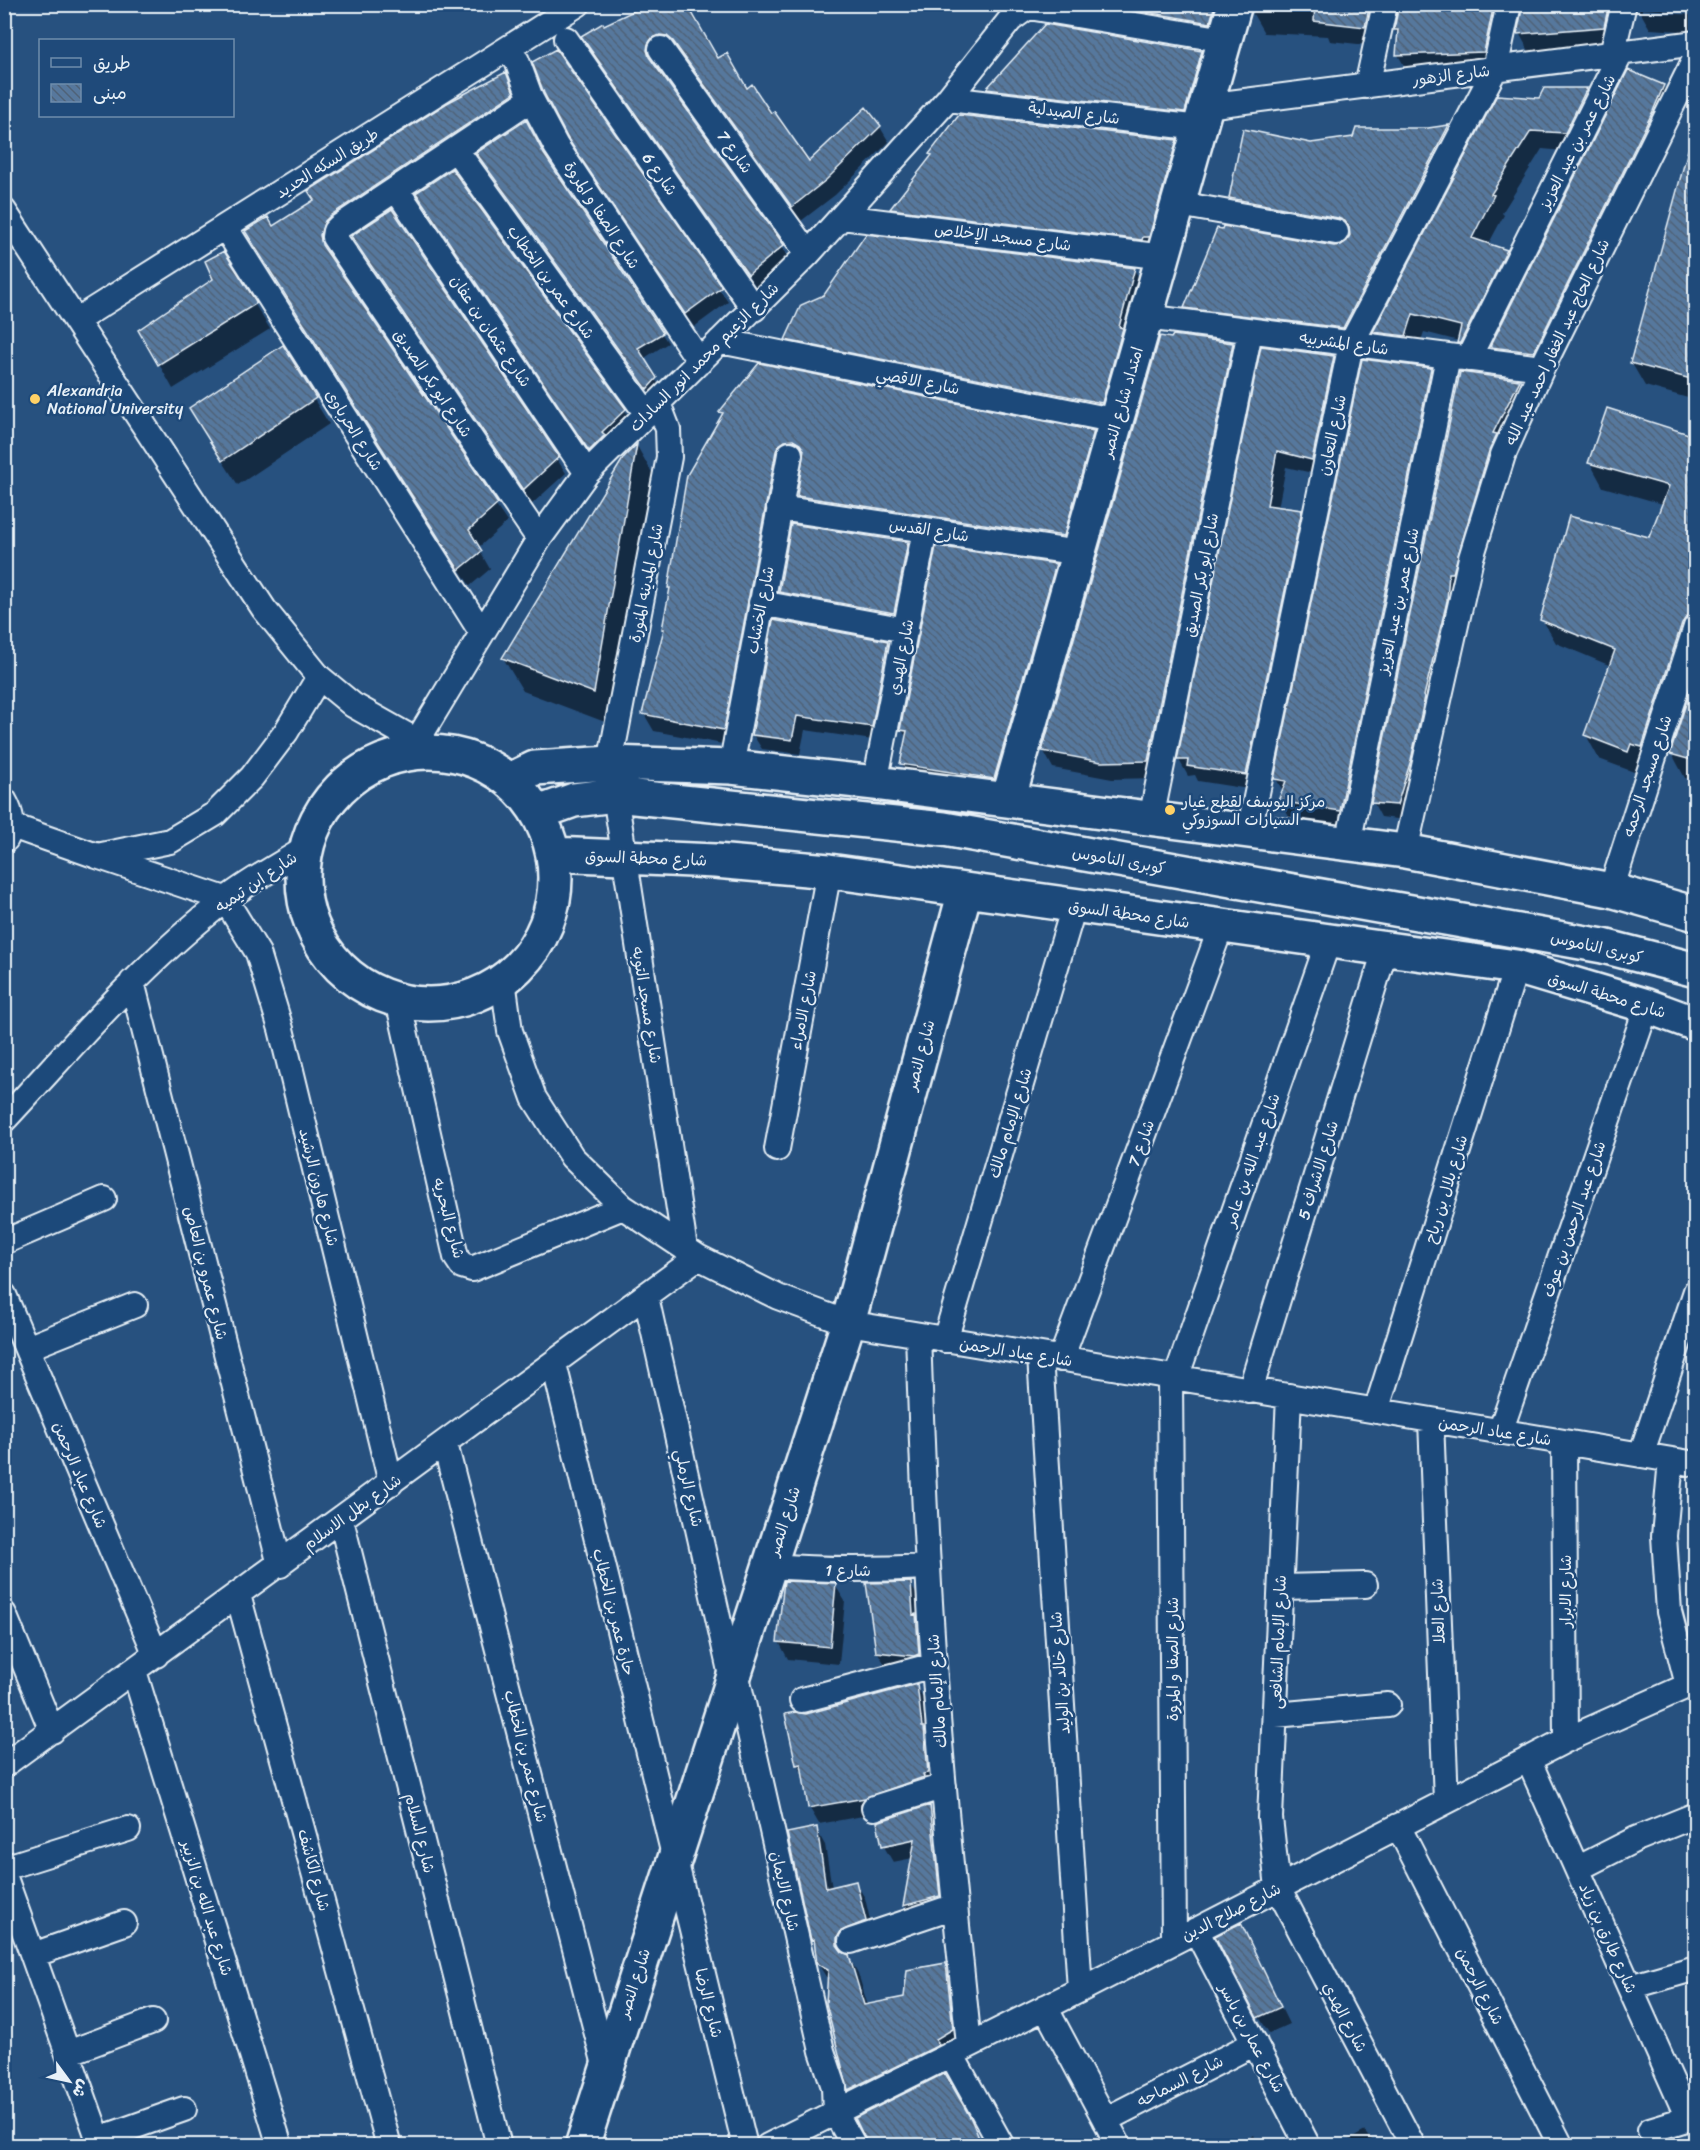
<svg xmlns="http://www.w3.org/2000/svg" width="1700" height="2150" font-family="Sriracha,'Playpen Sans Arabic',sans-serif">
  <defs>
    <pattern id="building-back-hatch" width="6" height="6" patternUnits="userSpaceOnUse" patternTransform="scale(1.5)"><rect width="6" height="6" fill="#57789d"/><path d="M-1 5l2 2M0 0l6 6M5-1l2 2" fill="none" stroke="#4f6278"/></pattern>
  </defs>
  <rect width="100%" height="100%" fill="#27517f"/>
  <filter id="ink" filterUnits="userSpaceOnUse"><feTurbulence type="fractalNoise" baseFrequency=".0167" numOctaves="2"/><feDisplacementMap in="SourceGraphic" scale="12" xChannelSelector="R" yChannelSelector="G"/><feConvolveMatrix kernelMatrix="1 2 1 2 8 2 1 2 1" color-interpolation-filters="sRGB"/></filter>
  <g filter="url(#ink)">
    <path fill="#0007" d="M1077,4H1696V12L1642,9V12L1696,15V32L1650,29L1639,10H1632L1615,47L1530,53L1519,33L1523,10H1517L1495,71L1409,74L1398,55L1399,36L1395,30L1399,10H1393L1376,46L1330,41L1328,36L1264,33L1253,14L1254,6L1252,5H1241L1221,42Z
      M646,6L717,60L770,115L809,164L880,127L889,142L835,195L801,221L683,56L677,51L669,49L656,58L654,66L791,261L757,288L591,51L604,27Z
      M1045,26L1201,52L1211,68L1194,128L997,105L988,89Z
      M555,51L728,302L694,327L578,153Z
      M505,74L515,91L522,111L334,239L329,253L330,260L507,522L478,548L490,569L470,586L256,249L273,228Z
      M1663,86L1673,102L1543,368L1501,363L1492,347Z
      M1545,89L1586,90L1597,109L1576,152L1542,149L1502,213L1504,215L1488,245L1506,251L1517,270L1470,361L1459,341L1424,332L1416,355L1386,351L1375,332L1540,100Z
      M1449,127L1459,144L1353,345L1196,325L1186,307L1333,248L1342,247L1348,242L1351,236L1240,216L1230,198L1311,144L1355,139L1357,130Z
      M1176,141L1185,156L1158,249L900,224L892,209L932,157L930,154Z
      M478,153L545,158L668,343L643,359L662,390L654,398Z
      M1685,168L1696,171V647L1642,775L1599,759L1586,735L1611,666L1556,643L1542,619L1650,539L1663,504L1603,487L1590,463L1686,434L1695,400L1645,386L1631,362Z
      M426,208L625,410L633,425L599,464Z
      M392,211L566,473L532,504L353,237Z
      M223,253L270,329L173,389L140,330L215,279Z
      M1134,269L1143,285L1110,419L796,355L787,339Z
      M1232,344L1242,362L1158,778L1112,779L1053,768L1043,750Z
      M282,347L329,424L238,485L205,434Z
      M1263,348L1333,357L1342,373L1321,475L1286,467L1278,508L1301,512L1310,527L1255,790L1198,781L1195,775L1188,776L1179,760Z
      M1430,369L1442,390L1352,831L1292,822L1280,801L1283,791L1276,779Z
      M1461,373L1519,381L1528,396L1405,820L1381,817L1373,802Z
      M721,412L1093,432L1103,449L1073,553L808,513L798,496L804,457H796L733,746L654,731L644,714L665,632L663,629L723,416Z
      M637,446L655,478L613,725L523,691L503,658Z
      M907,543L914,555L900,625L787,603L780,591Z
      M1055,565L1064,582L1003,795L912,781L902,764L907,739L902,730Z
      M888,643L896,657L879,741L805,730L800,754L762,749L753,735Z
      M1696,680V781L1685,778L1672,754Z
      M1696,866V880L1692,875Z
      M910,1584L920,1600L924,1672L887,1668L877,1651Z
      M835,1585L845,1601L839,1664L788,1659L779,1642Z
      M916,1686L926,1702L937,1789L874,1814L819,1824L809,1807L804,1776L797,1764L806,1715Z
      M929,1807L939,1824L948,1913L914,1922L905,1906L913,1858L893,1862L883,1845Z
      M816,1829L825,1845L832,1888L855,1882L865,1898L874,1937L850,1947L845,1955L848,1956L858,1973L868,2006L905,1998L946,1964L955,1980L961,2045L859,2105L850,2089L827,2003L828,1980L818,1964L816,1945L813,1940L789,1835Z
      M1241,1925L1289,2024L1269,2033L1259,2017Z
      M945,2075L983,2146H869L868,2139Z
      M1365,2131L1375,2144L1381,2146H1338Z
      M1254,2135L1259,2146H1239Z"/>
    <path fill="url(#building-back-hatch)" stroke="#e8f1f8" stroke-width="1.5" d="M677,4H687L718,58L727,53L747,88L752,84L771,113L774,111L809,161L866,107L881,126L826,180L792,207L673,41L667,36L660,35L652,38L648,44L647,50L649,57L784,245L748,275L581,36L603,23L604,25L646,5L664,10Z
      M1100,4H1215L1210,23Z
      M1315,4H1370L1365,27L1314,21Z
      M1399,4H1494L1484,52L1396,55L1398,30H1394Z
      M1523,4H1609L1604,27L1517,34Z
      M1045,24L1202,51L1185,112L986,89Z
      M556,49L722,287L685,314L568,139L544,93L532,62Z
      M1628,70L1664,85L1653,111L1534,352L1490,347Z
      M506,72L514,93L331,215L325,221L320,235L322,245L498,504L469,530L482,551L459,570L245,231L268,217L273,226L314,200L308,191L447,103Z
      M1544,88H1587L1565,133L1531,131L1491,194L1494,195L1472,238L1507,250L1460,343H1457L1461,326L1413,314L1406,336L1373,332L1497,95L1539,98Z
      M959,115L1177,140L1149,237H1143L1142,240L890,209L932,155L929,154Z
      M526,120L544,154L663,333L638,348L657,378L647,389L476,153Z
      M1449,125L1343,328L1184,308L1217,228L1222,229L1223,226L1334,246L1341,245L1347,241L1350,235L1349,227L1345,221L1338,218L1229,198L1243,129L1311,143L1353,137L1356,128H1428Z
      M1688,150L1695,151V380L1630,363Z
      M452,169L626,409L602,432L605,435L589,451L416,193Z
      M392,209L559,457L523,490L351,236Z
      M866,234L1135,268L1119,327L1123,328L1102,403L785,340L801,305L824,295Z
      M224,251L257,303L158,365L138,330L213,279L205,261Z
      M1173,335L1233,343L1148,761L1101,762L1042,751L1160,336L1171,338Z
      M283,345L316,398L222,461L189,408Z
      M1261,346L1334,356L1312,460L1277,451L1267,505L1302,510L1246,775L1187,766L1188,760H1177Z
      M1362,359L1431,368L1340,811L1278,801L1286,781L1274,779Z
      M759,363L1094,431L1064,536L797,496L804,450L800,444L793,440L785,441L779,445L776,451L724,730L642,714L664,629H662L670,588H668L687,475L723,413L719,412Z
      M1460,372L1520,380L1493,433L1497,434L1489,451L1453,573H1449L1447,601L1424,696L1425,697L1411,760L1397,805L1371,803Z
      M1607,408L1695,436V613L1687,616L1682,623L1642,747L1631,744L1628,752L1584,735L1615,650L1540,620L1569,516L1649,537L1669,486L1588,463Z
      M637,444L594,693L502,658L624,457Z
      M791,524L908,542L894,613L779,592Z
      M936,546L1056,564L994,779L900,764L907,731L900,730Z
      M773,620L888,641L872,727L797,716L792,740L752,735Z
      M1695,675V761L1670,754Z
      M784,1581L836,1583L830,1647L777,1642Z
      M911,1582L913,1615L916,1614L919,1654L914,1656L876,1652L866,1583Z
      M917,1684L922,1727H924L928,1773L923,1774L924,1777L865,1798L808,1808L801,1764L796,1765L785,1714L795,1712L806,1714Z
      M930,1805L940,1896L903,1906L915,1839L882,1846L877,1822Z
      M817,1827L826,1888L856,1881L866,1921L841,1931L837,1938V1945L842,1952L849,1955L864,2005L904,1997L907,1970L946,1963L953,2029L936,2039L939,2045L848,2090L826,2003L828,1970L817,1964L814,1939L811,1940L787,1833Z
      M1241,1923L1281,2007L1257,2018L1215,1936Z
      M945,2073L971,2119L982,2145H868L855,2118Z"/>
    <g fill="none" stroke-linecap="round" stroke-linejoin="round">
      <g stroke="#e8f1f8" stroke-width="28">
        <path id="street" d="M1029,7L1225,40
          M566,39L754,309
          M661,49L808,254
          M1612,54L1624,4
          M517,61L531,99L556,146L700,362
          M1367,86L1385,4
          M531,99L339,227L335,231L334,237L539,539
          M948,99L1200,128
          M1206,106L1696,43
          M456,150L647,414
          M396,189L587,473
          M1179,204L1336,232
          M4,211L264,609L319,677L353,705L417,741L425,751
          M842,217L1164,257
          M225,227L482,633
          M1146,317L1542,368
          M77,320L578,4
          M720,341L1117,421
          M1468,359L1621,53
          M658,403L668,429L669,457L610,763L685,1248
          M779,508L1079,553
          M761,603L906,630
          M417,741L539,539L587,473L808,254L948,99L1010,20L1032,4
          M731,767L790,454
          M875,783L925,530
          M4,800C12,814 14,824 6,839
          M1151,819L1250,331
          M12,826L97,856L170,841L215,814L252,777L286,732L319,677
          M1249,831L1351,344L1495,69L1509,4
          M1348,844L1448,357
          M1405,851L1471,558L1503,455L1542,368L1696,57
          M97,856L225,899L258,953L281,1029L391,1483
          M1611,890L1696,627
          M503,980L510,1031L534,1098L572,1157L623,1207L698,1257L778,1297L848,1323L1696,1464
          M132,982L280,1565
          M398,1000L456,1257L462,1266L472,1269L623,1207
          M4,1120C75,1044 142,964 224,901C249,881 278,866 305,849
          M777,1149L829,871
          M4,1242L104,1199
          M4,1295L156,1655
          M646,1297L732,1680
          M918,1335C921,1412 923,1489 928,1566C936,1726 953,1886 969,2045
          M945,1340L1074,906
          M27,1348L135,1305
          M1040,1356L1080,1990
          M1061,1359L1221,927
          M554,1364L745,2146
          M1170,1377L1174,1941
          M1176,1378L1328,942
          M1250,1391L1385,950
          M1289,1396L1270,1818L1278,1888L1413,2146
          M1376,1411L1516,967
          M1431,1420L1446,1801
          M1500,1432L1647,1006
          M1564,1442L1566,1740
          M445,1444L606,2069
          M1641,1455L1696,1291
          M1671,1460L1664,1536L1669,1612L1688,1685
          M341,1520L499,2146
          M769,1566C822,1570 874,1570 928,1567
          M1281,1587L1365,1585
          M238,1595L389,2146
          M4,1614L52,1731
          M134,1671L280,2146
          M736,1672L822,2051L834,2087L835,2112L854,2146
          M802,1700L934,1665
          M1275,1715L1388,1705
          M1528,1759L1688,2118
          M4,1765L698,1257
          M874,1808L944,1786
          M1398,1826L1561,2146
          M4,1868L128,1829
          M1577,1869L1636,1839L1696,1815
          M4,1875L101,2146
          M1196,1930L1308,2146
          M851,1941L955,1906
          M33,1955L124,1923
          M1630,1987L1696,1968
          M1045,2007L1119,2146
          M68,2053L153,2021
          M951,2054L1002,2146
          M1105,2120L1255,2043
          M1650,2130L1696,2116
          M99,2139L184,2109
          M768,2146L1080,1990L1566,1740L1696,1682"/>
      </g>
      <g stroke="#e8f1f8" stroke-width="38">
        <path id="secondary" d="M303 878a126 126 0 1 1 252 0a126 126 0 1 1-252 0Z
          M510,780L535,768L610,763L731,767L875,783L1405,851L1611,890L1696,914
          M1008,800L1235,4
          M538,813L574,800L615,795L944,829L1603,946L1696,970
          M553,854L715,861L829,871L1516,967L1647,1006L1696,1024
          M582,2146L848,1323L965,891"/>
      </g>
      <use href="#street" stroke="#1f4a7a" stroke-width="24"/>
      <use href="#secondary" stroke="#1f4a7a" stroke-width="33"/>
    </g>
  </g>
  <g fill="#ffd166" stroke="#1f4a7a" stroke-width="2">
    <circle cx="35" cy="399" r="6"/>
    <circle cx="1170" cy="810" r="6"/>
  </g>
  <g text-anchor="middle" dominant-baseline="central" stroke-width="5" stroke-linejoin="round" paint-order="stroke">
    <g font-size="16" fill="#e8f1f8" stroke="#1f4a7a">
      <text transform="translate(1451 75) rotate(-7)">شارع الزهور</text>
      <text transform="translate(1074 113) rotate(7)">شارع الصيدلية</text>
      <text transform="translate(1577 142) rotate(-63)">شارع عمر بن عبد العزيز</text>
      <text transform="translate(735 152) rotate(54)">شارع 7</text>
      <text transform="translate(327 163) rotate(-32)">طريق السكه الحديد</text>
      <text transform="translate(660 174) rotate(55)">شارع 6</text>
      <text transform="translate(602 215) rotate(57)">شارع الصفا و المروة</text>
      <text transform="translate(1003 237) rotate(7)">شارع مسجد الإخلاص</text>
      <text transform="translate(551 282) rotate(54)">شارع عمر بن الخطاب</text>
      <text transform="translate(491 331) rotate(56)">شارع عثمان بن عفان</text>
      <text transform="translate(1557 342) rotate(-65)">شارع الحاج عبد الغفار احمد عبد الله</text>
      <text transform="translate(1344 343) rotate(8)">شارع المشربيه</text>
      <text transform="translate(704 357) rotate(-45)">شارع الزعيم محمد انور السادات</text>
      <text transform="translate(918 381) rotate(11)">شارع الاقصي</text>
      <text transform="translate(433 383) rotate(56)">شارع ابو بكر الصديق</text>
      <text transform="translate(1122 402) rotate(-74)">امتداد شارع النصر</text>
      <text transform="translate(354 430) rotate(58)">شارع الحرباوى</text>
      <text transform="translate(1332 435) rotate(-78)">شارع التعاون</text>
      <text transform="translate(929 530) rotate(9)">شارع القدس</text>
      <text transform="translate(1201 575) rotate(-79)">شارع ابو بكر الصديق</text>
      <text transform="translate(646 583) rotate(-79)">شارع المدينه المنورة</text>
      <text transform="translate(1398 601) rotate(-78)">شارع عمر بن عبد العزيز</text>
      <text transform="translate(760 610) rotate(-79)">شارع الخشاب</text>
      <text transform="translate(901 657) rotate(-79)">شارع الهدي</text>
      <text transform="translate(1647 776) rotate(-72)">شارع مسجد الرحمه</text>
      <text transform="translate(646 858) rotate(2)">شارع محطة السوق</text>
      <text transform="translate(1119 860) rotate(10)">كوبرى الناموس</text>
      <text transform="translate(256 882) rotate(-34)">شارع ابن تيميه</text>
      <text transform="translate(1129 914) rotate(8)">شارع محطة السوق</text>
      <text transform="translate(1597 947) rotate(13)">كوبرى الناموس</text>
      <text transform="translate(1607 995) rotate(17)">شارع محطة السوق</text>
      <text transform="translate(647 1005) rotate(81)">شارع مسجد التوبه</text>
      <text transform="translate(803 1010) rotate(-79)">شارع الامراء</text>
      <text transform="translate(920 1055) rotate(-75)">شارع النصر</text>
      <text transform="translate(1010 1123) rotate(-73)">شارع الإمام مالك</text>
      <text transform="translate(1141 1143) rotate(-70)">شارع 7</text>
      <text transform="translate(1252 1160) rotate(-71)">شارع عبد الله بن عامر</text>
      <text transform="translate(1318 1170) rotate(-73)">شارع الاشراف 5</text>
      <text transform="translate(319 1187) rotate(76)">شارع هارون الرشيد</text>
      <text transform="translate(1446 1189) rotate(-73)">شارع بلال بن رباح</text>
      <text transform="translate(449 1218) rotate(75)">شارع البحريه</text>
      <text transform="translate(1574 1219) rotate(-71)">شارع عبد الرحمن بن عوف</text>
      <text transform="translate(206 1273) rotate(76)">شارع عمرو بن العاص</text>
      <text transform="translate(1016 1352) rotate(9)">شارع عباد الرحمن</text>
      <text transform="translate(1495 1431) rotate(9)">شارع عباد الرحمن</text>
      <text transform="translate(80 1475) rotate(67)">شارع عباد الرحمن</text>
      <text transform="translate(689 1488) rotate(77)">شارع الرملي</text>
      <text transform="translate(352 1512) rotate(-36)">شارع بطل الاسلام</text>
      <text transform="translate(784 1521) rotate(-72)">شارع النصر</text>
      <text x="848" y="1570">شارع 1</text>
      <text transform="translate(1565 1591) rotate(-90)">شارع الابرار</text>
      <text transform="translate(1438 1611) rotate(-92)">شارع العلا</text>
      <text transform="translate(614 1612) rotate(76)">حارة عمر بن الخطاب</text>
      <text transform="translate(1278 1642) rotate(-88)">شارع الإمام الشافعى</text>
      <text transform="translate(1172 1659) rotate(-90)">شارع الصفا و المروة</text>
      <text transform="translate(1060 1673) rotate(-94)">شارع خالد بن الوليد</text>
      <text transform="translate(937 1691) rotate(-94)">شارع الإمام مالك</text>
      <text transform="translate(526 1756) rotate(76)">شارع عمر بن الخطاب</text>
      <text transform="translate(420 1833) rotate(76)">شارع السلام</text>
      <text transform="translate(314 1870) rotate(75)">شارع الكاشف</text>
      <text transform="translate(785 1891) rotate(77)">شارع الايمان</text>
      <text transform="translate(207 1908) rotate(73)">شارع عبد الله بن الزبير</text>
      <text transform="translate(1231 1912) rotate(-27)">شارع صلاح الدين</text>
      <text transform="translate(1608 1938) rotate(66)">شارع طارق بن زياد</text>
      <text transform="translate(634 1983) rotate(-72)">شارع النصر</text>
      <text transform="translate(1480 1986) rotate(63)">شارع الرحمن</text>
      <text transform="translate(709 2003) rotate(76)">شارع الرضا</text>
      <text transform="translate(1345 2017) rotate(62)">شارع الهدي</text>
      <text transform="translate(1252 2038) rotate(62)">شارع عمار بن ياسر</text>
      <text transform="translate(1180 2081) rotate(-27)">شارع السماحه</text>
    </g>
    <g font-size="16" fill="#e8f1f8" stroke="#1f4a7a" text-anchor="start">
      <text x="47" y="390">Alexandria<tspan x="47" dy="18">National University</tspan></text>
      <text x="1182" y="801">مركز اليوسف لقطع غيار<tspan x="1182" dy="18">السيارات السوزوكي</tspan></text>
    </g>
  </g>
  <rect width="1700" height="2150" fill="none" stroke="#1f4a7a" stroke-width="24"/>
  <rect x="12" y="12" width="1676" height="2126" fill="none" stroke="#e8f1f8" stroke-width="2" filter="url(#ink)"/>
  <rect x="39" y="39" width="195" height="78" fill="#1f4a7a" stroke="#6f8dac" stroke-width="1.5"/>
  <rect x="51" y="58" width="30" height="9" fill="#1f4a7a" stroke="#6f8dac" stroke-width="1.5"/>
  <text x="93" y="69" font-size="18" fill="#e8f1f8">طريق</text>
  <rect x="51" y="84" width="30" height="18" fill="url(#building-back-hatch)" stroke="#6f8dac" stroke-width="1.5"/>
  <text x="93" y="99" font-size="18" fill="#e8f1f8">مبنى</text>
  <g transform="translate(69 2081) rotate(123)" stroke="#1f4a7a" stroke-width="4.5" paint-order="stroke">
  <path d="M0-4.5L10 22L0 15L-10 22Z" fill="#e8f1f8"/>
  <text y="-9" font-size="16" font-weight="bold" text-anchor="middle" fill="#e8f1f8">ش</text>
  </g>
</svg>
